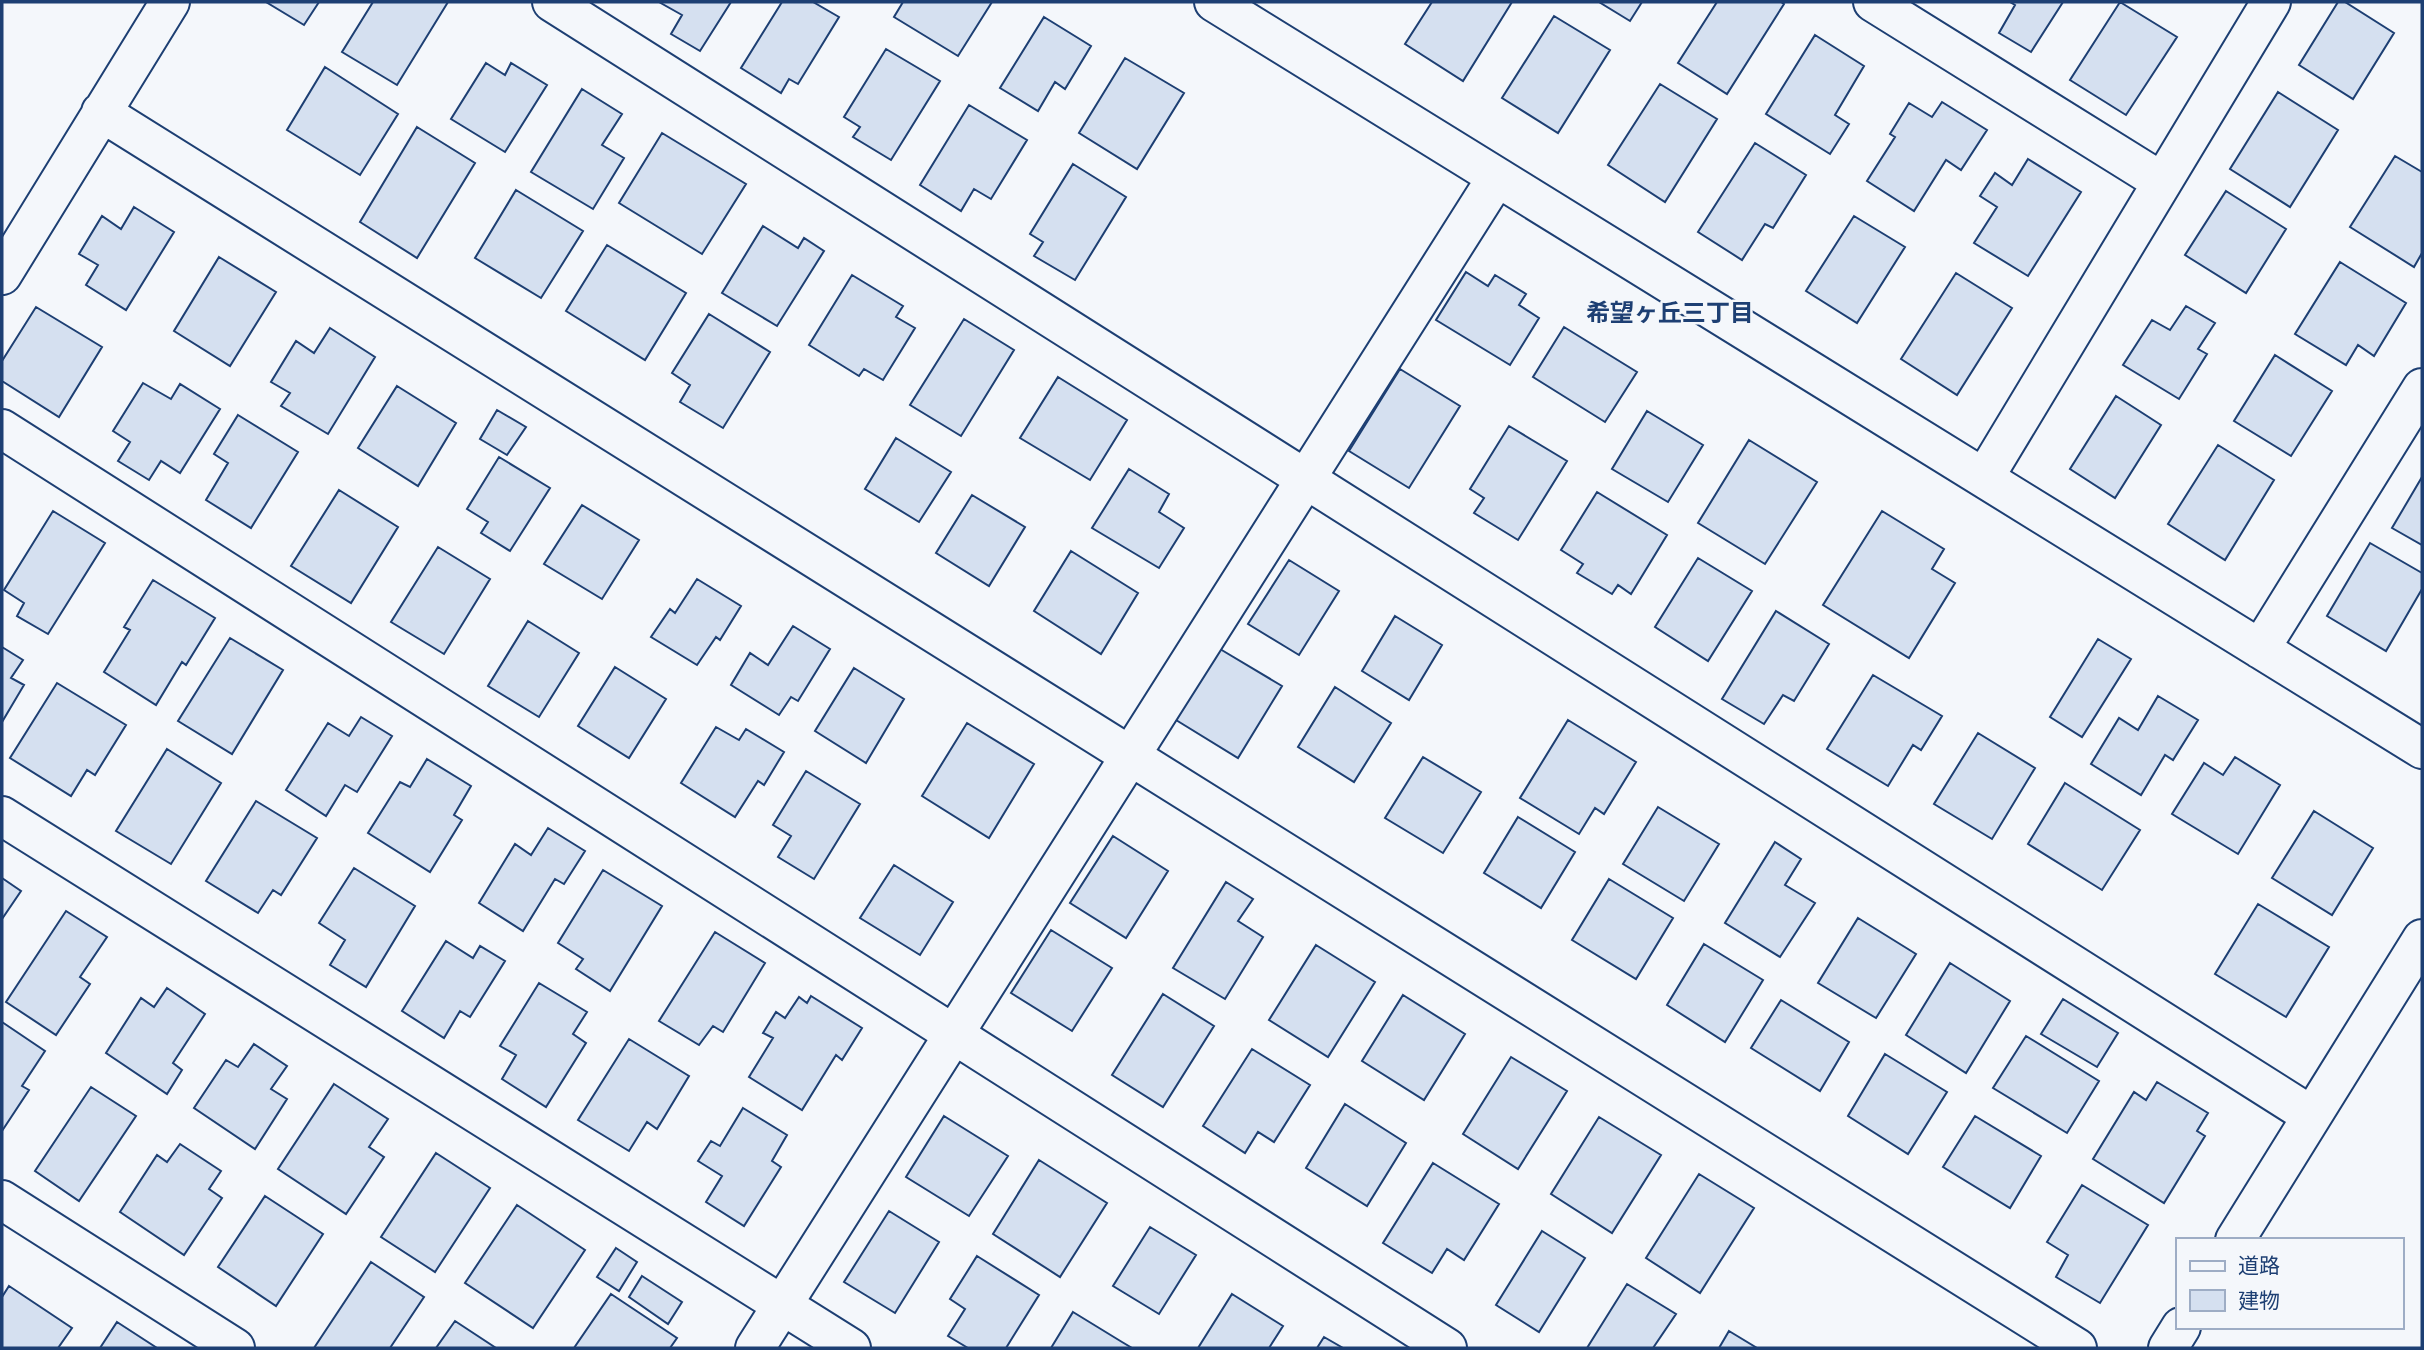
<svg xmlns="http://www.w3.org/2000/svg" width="2424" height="1350" font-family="'Sofia Sans Condensed','Noto Sans JP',sans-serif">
  <rect width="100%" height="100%" fill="#f4f7fb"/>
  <path fill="#d5e0f0" stroke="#1d3f73" stroke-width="2" d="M266,2H319L304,25Z
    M373,2H448L397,85L342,52Z
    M659,2H731L700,51L671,34L682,15Z
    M782,2H813L839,17L798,84L789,79L781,93L741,68Z
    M903,2H992L958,56L894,17Z
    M1432,2H1512L1463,81L1405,44Z
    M1599,2H1642L1630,21Z
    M1717,2H1781L1784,4L1727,94L1678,63Z
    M2010,2H2063L2031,52L1999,33L2015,5Z
    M2120,2L2177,37L2126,115L2070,80Z
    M2338,2H2345L2394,33L2353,99L2299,65Z
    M1554,16L1610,50L1558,133L1502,98Z
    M1044,17L1091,46L1065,89L1055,82L1038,111L1000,88Z
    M1815,35L1864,66L1835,115L1849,124L1830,154L1766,114Z
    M886,49L940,81L891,160L853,137L860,127L844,117Z
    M1125,58L1184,93L1137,169L1079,133Z
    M486,63L505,75L511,63L547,85L505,152L451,119Z
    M325,67L398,114L360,175L287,130Z
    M1660,84L1717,119L1665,202L1608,165Z
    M582,89L622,114L602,145L624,158L593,209L531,172Z
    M2278,92L2338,130L2290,207L2230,169Z
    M1942,102L1987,130L1961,170L1946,160L1914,211L1867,181L1895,137L1890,134L1909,103L1932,117Z
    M969,105L1027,140L991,199L974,189L961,211L920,185Z
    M417,127L475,163L417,258L360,222Z
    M662,133L746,184L702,254L619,203Z
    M1755,143L1806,175L1773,228L1765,224L1742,260L1698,232Z
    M2395,156L2422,172V253L2414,267L2350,227Z
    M2028,159L2081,192L2028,276L1974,243L1997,207L1980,196L1995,173L2012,185Z
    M1073,164L1126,197L1075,280L1034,256L1043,242L1030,234Z
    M516,190L583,231L541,298L475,258Z
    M2226,191L2286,229L2246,293L2185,255Z
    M134,207L174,232L126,310L86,285L98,265L79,254L102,216L121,229Z
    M1854,216L1905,247L1857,323L1806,291Z
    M763,226L798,248L804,238L824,251L777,326L722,293Z
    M607,245L686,293L645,360L566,311Z
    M219,257L276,292L230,366L174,331Z
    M2340,262L2406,303L2374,356L2358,345L2346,365L2295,334Z
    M1466,272L1488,286L1495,275L1526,294L1519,305L1539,318L1510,365L1436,320Z
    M1956,273L2012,308L1957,395L1901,359Z
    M852,275L903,306L896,317L915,328L883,380L864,369L859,376L809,345Z
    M2186,306L2215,323L2198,349L2207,354L2179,399L2123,365L2152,320L2170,330Z
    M36,307L102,347L59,417L2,381V361Z
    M709,314L770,352L723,428L680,402L690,385L672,373Z
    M964,319L1014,350L961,436L910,405Z
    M1564,327L1637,372L1605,422L1533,377Z
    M330,328L375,357L328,434L281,406L290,393L271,382L296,341L314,353Z
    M2275,355L2332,391L2291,456L2234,421Z
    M1400,369L1460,406L1409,488L1349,451Z
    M1058,377L1127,420L1090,480L1020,438Z
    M143,383L171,399L180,384L220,409L180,473L161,461L149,480L118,461L130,442L113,431Z
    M397,386L456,423L418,486L358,448Z
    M2116,396L2161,425L2115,498L2070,469Z
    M497,410L526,427L507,455L480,439Z
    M1647,411L1703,445L1668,502L1612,469Z
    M238,415L298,452L251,528L206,500L228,463L214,454Z
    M1509,426L1567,461L1518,540L1474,513L1484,498L1470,489Z
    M896,438L951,472L919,522L865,489Z
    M1749,440L1817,482L1765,564L1698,523Z
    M2218,445L2274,480L2225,560L2168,524Z
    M499,457L550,488L510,551L481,533L488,522L467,509Z
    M1129,469L1169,494L1159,512L1184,528L1159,568L1092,528Z
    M2422,477V545L2392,528Z
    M339,490L398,527L351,603L291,566Z
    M1597,492L1667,535L1631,594L1618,585L1612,594L1577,573L1583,564L1561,550Z
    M972,495L1025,527L989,586L936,553Z
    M582,505L639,540L602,599L544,564Z
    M53,511L105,543L48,634L17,616L24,603L4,590Z
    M1882,511L1944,549L1932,569L1955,583L1909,658L1823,605Z
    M2370,543L2422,573V589L2386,651L2327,616Z
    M438,547L490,579L444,654L391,622Z
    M1071,551L1138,593L1101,654L1034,611Z
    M1698,558L1752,591L1708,661L1655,627Z
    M1289,560L1339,591L1299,655L1248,624Z
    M697,579L741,606L720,640L716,637L697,665L651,637L670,609L675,613Z
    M153,580L215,618L186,665L182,662L156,705L104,672L130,630L124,627Z
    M1776,611L1829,644L1794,701L1783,695L1764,724L1722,699Z
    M1395,616L1442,645L1409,700L1362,671Z
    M528,621L579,653L539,717L488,686Z
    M793,626L830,649L798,701L791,697L779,715L731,685L750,653L768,665Z
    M230,638L283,670L232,754L178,721Z
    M2098,639L2131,659L2082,737L2050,717Z
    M2,647L23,660L11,678L24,685L2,722Z
    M1220,649L1282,686L1238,758L1176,720Z
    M615,667L666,699L629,758L578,726Z
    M854,668L904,699L866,763L815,731Z
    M1873,675L1942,716L1921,750L1913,745L1888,786L1827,749Z
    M57,683L126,725L95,775L87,770L71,796L10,758Z
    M1335,687L1391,723L1354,782L1298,747Z
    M2158,696L2198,720L2173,760L2165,755L2141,795L2091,764L2119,718L2138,730Z
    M361,717L392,736L357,792L345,785L326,816L286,790L328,723L349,736Z
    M1568,720L1636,762L1604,814L1595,808L1579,834L1520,798Z
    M967,723L1034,764L989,838L922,796Z
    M716,727L739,740L746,729L784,752L764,785L758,781L735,817L681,783Z
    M1978,733L2035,768L1992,839L1934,804Z
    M167,749L221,783L171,864L116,831Z
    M1423,757L1481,792L1443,853L1385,818Z
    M2235,757L2280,785L2238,854L2172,814L2204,763L2223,775Z
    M427,759L471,786L454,815L462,820L430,872L368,833L400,782L410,787Z
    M806,771L860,804L814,879L778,857L791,836L773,825Z
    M2065,783L2140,830L2102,890L2028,844Z
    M256,801L317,838L281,895L273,890L258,913L206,881Z
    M1658,807L1719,844L1684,901L1623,864Z
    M2314,811L2373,848L2332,915L2272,878Z
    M1518,817L1575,852L1541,908L1484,873Z
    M548,828L585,851L564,884L555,879L523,931L479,903L515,844L531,855Z
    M1113,836L1168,871L1126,938L1070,903Z
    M1775,842L1801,859L1785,885L1815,903L1780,957L1725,923Z
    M894,865L953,902L920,955L860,918Z
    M354,868L415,906L366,987L330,965L345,940L319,923Z
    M603,870L662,906L610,991L576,969L583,959L558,943Z
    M2,878L21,891L2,919Z
    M1609,879L1673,918L1636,979L1572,940Z
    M1226,882L1253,899L1238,921L1263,937L1225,999L1173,968Z
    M2258,904L2329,947L2286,1017L2215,974Z
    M66,911L107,937L80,977L90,984L56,1035L6,1002Z
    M1858,918L1916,954L1876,1018L1818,983Z
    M1051,930L1112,968L1072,1031L1011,993Z
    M715,932L765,963L723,1032L713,1026L699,1045L659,1021Z
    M446,941L473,958L480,946L505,961L470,1017L460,1011L444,1038L402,1011Z
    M1704,944L1763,980L1725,1042L1667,1005Z
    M1316,945L1375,982L1328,1057L1269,1020Z
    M1950,963L2010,1001L1966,1073L1906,1035Z
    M539,983L587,1012L573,1034L586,1043L546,1107L502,1079L516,1055L500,1046Z
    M167,988L205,1014L173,1063L182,1070L167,1094L106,1053L141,998L154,1007Z
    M1163,994L1214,1026L1163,1107L1112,1075Z
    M1403,995L1465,1034L1424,1100L1362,1061Z
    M811,996L862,1028L842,1060L836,1055L802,1110L749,1077L773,1038L763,1033L776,1012L785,1018L799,997L807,1003Z
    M2063,999L2118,1033L2097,1067L2041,1034Z
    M1781,1000L1849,1042L1820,1091L1751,1048Z
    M2,1022L45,1051L22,1086L29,1090L2,1131Z
    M2026,1036L2099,1081L2067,1133L1993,1088Z
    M629,1039L689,1076L657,1129L647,1122L629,1151L578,1120Z
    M254,1044L287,1066L271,1089L287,1099L255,1149L194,1108L226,1060L238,1067Z
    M1252,1049L1310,1085L1274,1142L1258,1132L1245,1153L1203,1126Z
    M1885,1054L1947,1092L1908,1154L1848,1116Z
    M1511,1057L1567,1091L1518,1169L1463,1134Z
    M2157,1082L2208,1113L2197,1131L2205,1136L2164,1203L2093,1159L2134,1092L2146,1100Z
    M334,1084L388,1119L369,1147L384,1157L346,1214L278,1169Z
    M91,1087L136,1116L79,1201L35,1171Z
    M1345,1104L1406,1143L1367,1206L1306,1168Z
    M743,1108L787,1135L772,1161L781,1167L744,1226L706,1202L722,1176L698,1161L711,1141L720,1146Z
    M944,1116L1008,1156L969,1216L906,1177Z
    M1975,1116L2041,1156L2010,1208L1943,1167Z
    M1599,1117L1661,1155L1612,1233L1551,1194Z
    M180,1144L221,1171L209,1189L222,1198L184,1255L120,1212L157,1155L167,1162Z
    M436,1153L490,1188L435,1272L381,1237Z
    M1039,1160L1107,1203L1060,1277L993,1234Z
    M1433,1163L1499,1204L1464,1260L1447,1249L1432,1273L1383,1243Z
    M1699,1174L1754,1208L1700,1293L1646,1258Z
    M2082,1185L2148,1225L2100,1303L2056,1277L2068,1255L2047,1242Z
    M265,1196L323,1234L276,1306L218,1267Z
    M517,1205L585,1250L533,1328L465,1283Z
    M889,1211L939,1242L895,1313L844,1282Z
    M1150,1227L1196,1255L1159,1314L1113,1286Z
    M1542,1231L1585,1258L1539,1332L1496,1305Z
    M616,1248L637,1262L619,1291L597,1277Z
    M977,1256L1039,1295L1006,1348H968L948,1336L965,1309L950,1299Z
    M371,1262L424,1297L390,1348H314Z
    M642,1276L682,1302L668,1324L629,1297Z
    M1627,1284L1676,1314L1653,1348H1587Z
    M9,1286L72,1328L58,1348H2V1297Z
    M611,1294L677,1338L670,1348H574Z
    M1232,1294L1283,1326L1269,1348H1198Z
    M1073,1312L1122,1342L1132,1348H1051Z
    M455,1321L496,1348H436Z
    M117,1322L157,1348H100Z
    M1729,1331L1757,1348H1719Z
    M1324,1337L1343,1348H1317Z"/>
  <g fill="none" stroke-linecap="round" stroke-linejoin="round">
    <g stroke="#1d3f73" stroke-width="42">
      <path id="street" d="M552,2L2312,1116
        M1214,2L2422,749
        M1873,2L2162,182
        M101,112L2077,1348
        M2,275L170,2
        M2,429L1447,1348
        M1984,478L2271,2
        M2260,649L2422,388
        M2,816L851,1348
        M2,1200L235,1348
        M2235,1240L2422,939
        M755,1348L1497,177
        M2168,1348L2181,1327"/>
    </g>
    <use href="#street" stroke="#f4f7fb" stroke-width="38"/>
  </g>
  <g text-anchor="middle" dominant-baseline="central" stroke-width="5" stroke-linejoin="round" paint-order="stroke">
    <g font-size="24" font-weight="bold" fill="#1d3f73" stroke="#f4f7fb">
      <text x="1670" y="313">希望ヶ丘三丁目</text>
    </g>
  </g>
  <rect width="2424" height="1350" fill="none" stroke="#1d3f73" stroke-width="7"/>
  <rect x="2176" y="1238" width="228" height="91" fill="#f4f7fb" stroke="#9eadc5" stroke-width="2"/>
  <rect x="2190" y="1261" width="35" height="10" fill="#f4f7fb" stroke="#9eadc5" stroke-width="2"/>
  <text x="2238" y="1273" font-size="21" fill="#1d3f73">道路</text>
  <rect x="2190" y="1290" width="35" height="21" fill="#d5e0f0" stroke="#9eadc5" stroke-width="2"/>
  <text x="2238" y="1308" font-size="21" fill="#1d3f73">建物</text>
</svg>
